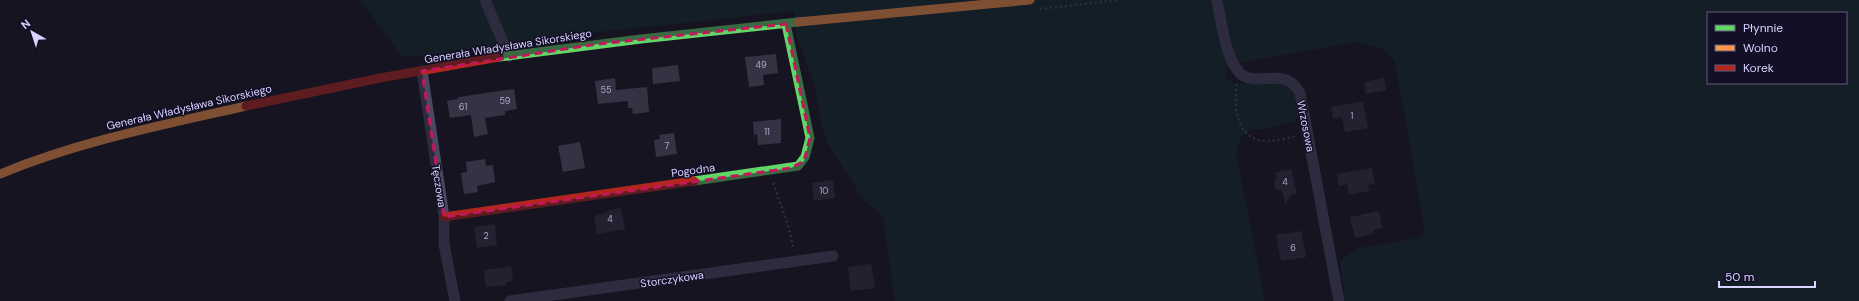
<svg xmlns="http://www.w3.org/2000/svg" width="1859" height="301" font-family="'DM Sans',sans-serif">
  <rect width="100%" height="100%" fill="#161421"/>
  <path fill="#132c2d" fill-rule="evenodd" d="M360,0H1859V301H1345L1340,261L1359,248L1419,238L1425,234L1405,116L1394,60L1382,49L1357,42L1242,62L1229,68L1225,75C1242,103 1291,51 1300,114L1294,121L1266,129H1251L1241,137L1236,153L1265,301H895L883,217L863,199L827,142L820,119L815,86L797,37L794,11L597,32L480,47L414,57L401,55ZM1708,13H1846V83H1708Z"/>
  <path fill="#343243" d="M776,54L778,73L763,75L764,85L749,87L745,57Z
    M678,65L680,81L653,84L652,68Z
    M615,78L616,90L647,87L649,112L633,114L632,108H628V101L598,104L595,81Z
    M1384,78L1386,90L1366,94L1364,82Z
    M514,89L517,109L505,111V115L485,118L488,134L474,137L471,115L450,118L447,101L458,99V97Z
    M1363,101L1368,128L1345,132L1342,117L1333,119L1331,107Z
    M781,119V143L758,145L757,134L754,135L753,122Z
    M674,133L677,154L656,157L654,140L660,139L659,135Z
    M580,142L585,168L563,172L558,146Z
    M485,159L486,166L493,165L495,182L477,186L478,192L464,194L461,173L467,172L466,162Z
    M1372,168L1375,184L1368,185L1369,191L1349,195L1347,184L1339,186L1337,174Z
    M1291,169L1297,194L1291,195L1285,204L1282,190H1276L1274,181L1277,179L1275,172Z
    M833,180L835,198L814,201L812,183Z
    M621,208L625,229L597,234L594,216L607,213V211Z
    M1379,211L1382,228L1373,230L1374,234L1355,238L1350,217Z
    M495,224L497,245L477,248L474,227Z
    M1301,231L1306,257L1281,261L1276,235Z
    M871,264L875,288L851,291L848,267Z
    M511,266L513,281L506,282V285L486,287L484,270Z"/>
  <g fill="none" stroke-linecap="round" stroke-linejoin="round">
    <path stroke="#44505f" stroke-width="2.5" stroke-dasharray="2 3" stroke-linecap="butt" d="M1040,9L1118,0
      M1237,84C1233,104 1236,139 1264,141C1274,142 1287,138 1297,136
      M773,183L788,225L794,250"/>
    <path stroke="#4a4962" stroke-width="11" d="M485,0L509,56
      M1217,0C1221,20 1225,55 1238,71C1254,91 1284,63 1300,93L1339,301
      M422,71L444,217V244L455,301
      M510,301L833,256"/>
    <path stroke="#63d668" stroke-width="9" d="M499,57L641,39L798,22
      M694,181L798,166L805,157L810,138L786,24"/>
    <path stroke="#ff974d" stroke-width="9" d="M798,22L1030,0
      M0,174C80,141 163,125 246,106"/>
    <path stroke="#b3261e" stroke-width="9" d="M246,106L380,78L499,57
      M444,217L694,181"/>
  </g>
  <path d="M0 0H1859V301H0ZM786,24L810,138L804,161L791,168L444,217L422,71L598,44Z" fill="#161421" fill-opacity=".55" fill-rule="evenodd"/>
  <path fill="none" stroke="#c2185b" stroke-width="3" stroke-dasharray="8 5" stroke-linejoin="round" d="M786,24L810,138L804,161L791,168L444,217L422,71L598,44Z"/>
  <g text-anchor="middle" dominant-baseline="central" stroke-width="3" stroke-linejoin="round" paint-order="stroke">
    <g font-size="9" fill="#b0acd0">
      <text x="761" y="65">49</text>
      <text x="606" y="90">55</text>
      <text x="505" y="101">59</text>
      <text x="463" y="107">61</text>
      <text x="1352" y="116">1</text>
      <text x="767" y="132">11</text>
      <text x="667" y="146">7</text>
      <text x="1285" y="182">4</text>
      <text x="824" y="191">10</text>
      <text x="610" y="219">4</text>
      <text x="486" y="236">2</text>
      <text x="1293" y="248">6</text>
    </g>
    <g font-size="11" fill="#d9d4ff" stroke="#130f26">
      <text transform="translate(508 46) rotate(-9)">Generała Władysława Sikorskiego</text>
      <text transform="translate(189 107) rotate(-13)">Generała Władysława Sikorskiego</text>
      <text transform="translate(1306 126) rotate(79)">Wrzosowa</text>
      <text transform="translate(693 170) rotate(-8)">Pogodna</text>
      <text transform="translate(439 186) rotate(81)">Tęczowa</text>
      <text transform="translate(672 279) rotate(-8)">Storczykowa</text>
    </g>
  </g>
  <rect x="1707" y="12" width="140" height="72" fill="#130f26" stroke="#625e7d"/>
  <rect x="1715" y="25" width="20" height="6" fill="#63d668" stroke="#625e7d"/>
  <text x="1743" y="32" font-size="12" fill="#d9d4ff">Płynnie</text>
  <rect x="1715" y="45" width="20" height="6" fill="#ff974d" stroke="#625e7d"/>
  <text x="1743" y="52" font-size="12" fill="#d9d4ff">Wolno</text>
  <rect x="1715" y="65" width="20" height="6" fill="#b3261e" stroke="#625e7d"/>
  <text x="1743" y="72" font-size="12" fill="#d9d4ff">Korek</text>
  <g transform="translate(32 32) rotate(321)" stroke="#130f26" stroke-width="3" paint-order="stroke">
  <path d="M0-3L7 15L0 10L-7 15Z" fill="#d9d4ff"/>
  <text y="-6" font-size="11" font-weight="bold" text-anchor="middle" fill="#d9d4ff">N</text>
  </g>
  <path d="M1719 281v6h96v-6" fill="none" stroke="#d9d4ff" stroke-width="2"/>
  <text x="1725" y="281" font-size="12" fill="#d9d4ff" stroke="#130f26" stroke-width="3" paint-order="stroke">50 m</text>
</svg>
